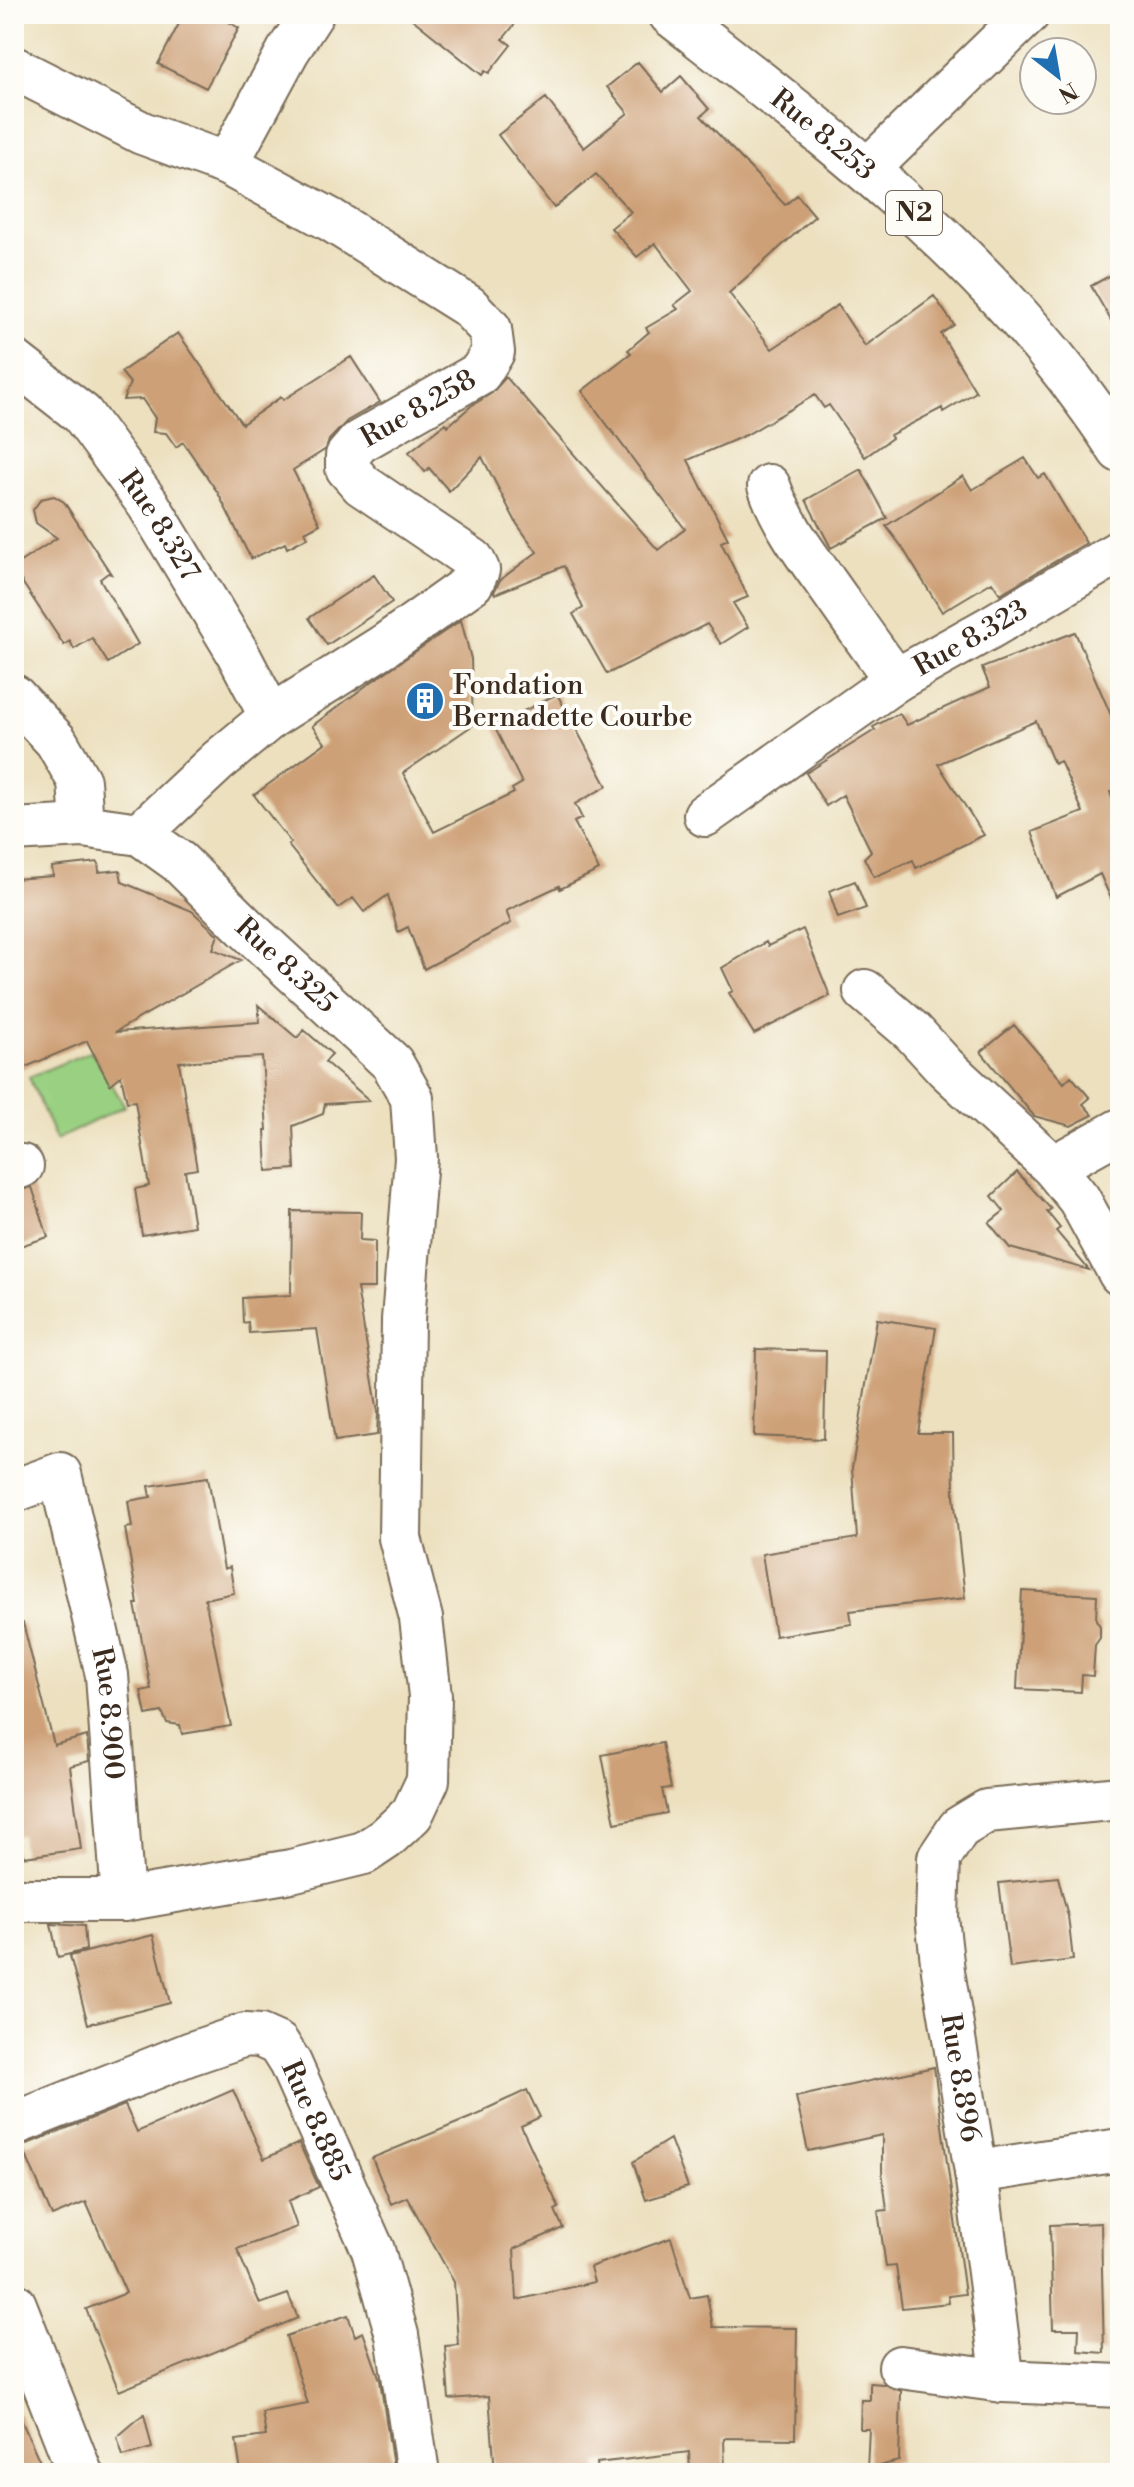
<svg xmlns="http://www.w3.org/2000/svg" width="1134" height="2487" font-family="'Libre Bodoni',serif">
  <rect width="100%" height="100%" fill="#fdfcf7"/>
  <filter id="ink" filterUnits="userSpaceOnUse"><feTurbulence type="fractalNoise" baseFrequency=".0125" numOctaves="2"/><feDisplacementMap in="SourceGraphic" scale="16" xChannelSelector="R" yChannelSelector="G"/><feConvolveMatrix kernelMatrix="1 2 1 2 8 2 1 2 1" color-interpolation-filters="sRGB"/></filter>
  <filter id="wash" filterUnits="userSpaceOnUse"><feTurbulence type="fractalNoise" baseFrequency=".006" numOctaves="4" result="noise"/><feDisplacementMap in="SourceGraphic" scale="32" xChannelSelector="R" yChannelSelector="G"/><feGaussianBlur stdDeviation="1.8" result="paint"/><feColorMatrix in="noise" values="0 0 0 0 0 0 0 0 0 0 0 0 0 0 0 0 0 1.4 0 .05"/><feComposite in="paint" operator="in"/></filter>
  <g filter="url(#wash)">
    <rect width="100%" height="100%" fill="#ece0bf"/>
    <path fill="#9ad081" stroke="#6a7d50" stroke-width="2" d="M91,1051L125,1106L56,1140L29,1077Z"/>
    <g id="blocks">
      <path fill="#cda077" d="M184,14H215L239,28L206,88L158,64Z
        M406,14H523L503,39L511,45L489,73L485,71L482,75Z
        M638,62L663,92L681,76L709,109L701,116L785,205L797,195L815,216L729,293L772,349L838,305L865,346L934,296L954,325L941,334L976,392L943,412L942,408L890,435L892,438L865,457L829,405L824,408L815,395L746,435L688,460L728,539L721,542L748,597L733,603L748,627L721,644L707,624L607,674L573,614L583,608L564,566L495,594L494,592L500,580L537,552L517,524L482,457L449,491L429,468L425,472L409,452L446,423L448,426L471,406L492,393L506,377L658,550L685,529L582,391L631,353L628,350L649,332L646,328L678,309L674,305L692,291L655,243L637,257L611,228L631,212L596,174L554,208L498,135L546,98L584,148L628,113L607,87Z
        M1120,270V336L1091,286Z
        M178,333L242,424L281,397L283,400L351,357L380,402L347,421L329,440L326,449L293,470L320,524L305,532L308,537L287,548L285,543L251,559L218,493L183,442L176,447L166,433L153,432L155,418L142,399L123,400L130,383L121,372Z
        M1025,458L1038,478L1045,474L1086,543L1000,594L992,582L942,612L902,547L886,526L963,476L972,490Z
        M861,469L887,518L831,548L806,500Z
        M54,496L64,502L111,574L108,573L100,579L138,644L108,663L92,638L74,649L70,641L64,645L14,570V566L57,538L36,523L33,510L41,499Z
        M374,575L392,602L327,645L309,618Z
        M461,620L471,659L473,725L403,773L434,832L514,793L512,789L522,783L494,726L557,694L607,786L575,804L582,818L574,822L599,870L560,889L559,886L506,911L511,923L424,969L408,927L398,932L388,895L364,912L353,898L338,908L288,845L291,843L254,795L325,743L312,726L367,685Z
        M1075,632L1120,736V788L1110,792L1120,820V919L1100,874L1056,897L1032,832L1083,812L1060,761L1054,764L1036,721L938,764L984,835L916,868L913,860L874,877L864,858L871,851L843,795L826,806L806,773L875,730L873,727L899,713L907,725L990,687L982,668Z
        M98,862L99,872L120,870L122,882L192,911L218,935L213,949L241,960L115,1032L260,1022L258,1005L297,1038L304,1030L332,1054L325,1062L370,1101L325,1104L323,1114L293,1126L295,1169L267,1171L265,1130H267L262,1057L179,1062L197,1169L185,1171L194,1226L142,1235L135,1189L149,1186L135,1101L127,1102L121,1076L110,1085L87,1041L14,1072V879L53,876L52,867Z
        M855,881L866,908L838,918L829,891Z
        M803,929L830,996L754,1034L729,993L733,991L722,968L766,942L768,946Z
        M1014,1025L1064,1083L1071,1076L1090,1098L1083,1104L1093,1115L1071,1126L1034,1116L981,1052Z
        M1017,1172L1051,1209L1047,1212L1060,1228L1056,1231L1089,1270L1010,1248L989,1223L1004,1211L992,1196Z
        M32,1187L48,1237L14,1248V1192Z
        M292,1211L361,1212L360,1240L375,1241V1288H357L378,1412L377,1435L335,1441L317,1329L249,1333L248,1322L243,1323L242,1298L291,1295Z
        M877,1319L936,1328L918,1433H953L954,1496L965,1598L850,1611L852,1624L775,1636L762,1554L857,1538L852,1468Z
        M756,1349L826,1351L824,1439L754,1436Z
        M208,1477L224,1569L230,1567L234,1593L205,1599L231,1726L182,1734L180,1725L167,1723L162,1712L146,1715L141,1691L151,1689L135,1604H138L125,1528L132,1527L128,1501L151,1497L149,1486Z
        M1022,1591L1097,1595L1096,1620L1100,1626V1638L1095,1645L1093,1676L1082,1675L1081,1692L1017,1689Z
        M23,1623L54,1745L87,1736L89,1761L70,1766L81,1849L24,1857L21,1835L14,1836V1624Z
        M662,1743L671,1788L662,1789L667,1813L615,1823L602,1755Z
        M1058,1877L1068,1916L1073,1960L1010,1968L999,1883Z
        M51,1924L84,1926L86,1950L58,1957Z
        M153,1935L170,2003L88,2024L70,1956Z
        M934,2067L965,2294L948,2296L949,2303L902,2308L896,2266L886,2267L878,2211L887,2210L882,2171V2135L808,2151L796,2097Z
        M233,2090L264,2159L299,2143L319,2187L288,2201L297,2227L237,2249L260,2304L288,2294L298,2318L119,2391L86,2309L126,2293L86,2202L52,2216L22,2146L125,2105L137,2132Z
        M527,2090L540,2117L521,2126L559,2208L555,2210L563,2228L514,2249L517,2300L594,2282L590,2267L671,2238L690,2298L707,2295L713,2327L797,2328L795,2439L724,2438L725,2473H690L689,2452L597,2463L598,2473H495L489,2396L449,2399L445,2346L458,2345L454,2282L407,2197L391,2204L372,2158L484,2112V2110Z
        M670,2139L688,2187L646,2200L633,2162Z
        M1101,2223L1102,2270L1104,2353L1078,2351L1079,2329H1053L1050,2225Z
        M348,2315L355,2336L363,2332L380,2380L394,2473H241L236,2440L266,2436L262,2412L308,2404L286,2336Z
        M870,2383L884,2384L901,2391L899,2461L867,2469L869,2429H860L861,2400H870Z
        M14,2404L45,2473H14Z
        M144,2414L152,2448L123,2456L117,2437Z"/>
    </g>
  </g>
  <g filter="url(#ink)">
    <use href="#blocks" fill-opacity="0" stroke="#796a56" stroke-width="2"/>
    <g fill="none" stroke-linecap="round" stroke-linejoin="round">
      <g stroke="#796a56" stroke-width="46">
        <g id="minor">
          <path d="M14,68L142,133L227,164"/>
          <path d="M867,170L1028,14"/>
          <path id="s1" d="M14,361L82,414L148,504L236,650L271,717"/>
          <path id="s2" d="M769,486C781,520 801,548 822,577C847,612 870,646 896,680L989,628L1120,551"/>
          <path id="s3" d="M14,696L56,741L79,781L82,826L140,834L179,862L247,929L392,1063L412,1098L416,1158L403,1320L400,1538L421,1618L430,1696L428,1780L412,1814L385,1839L364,1853L291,1871L123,1900"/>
          <path d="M705,815L896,680"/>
          <path d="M14,830L82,826"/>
          <path id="s4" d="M140,834L218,761L271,717L385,645L472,583L478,570L473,560L362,485L347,468V456L359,442L480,373L493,352L490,329L468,306L331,220L227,164L288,51L312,14"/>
          <path d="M865,991L913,1032L946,1068L1053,1167L1079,1199L1120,1274"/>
          <path d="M1053,1167L1120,1130"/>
          <path d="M14,1169L22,1166"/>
          <path id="s5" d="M14,1491L60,1474L107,1675L123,1900H14"/>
          <path id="s6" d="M1120,1798L987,1811L959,1828L939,1858L937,1917L943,1971L976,2172L1003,2381L1120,2386"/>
          <path id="s7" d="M14,2124L189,2054L245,2035L260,2036L278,2044L290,2063L373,2250L397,2335L418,2473"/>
          <path d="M976,2172L1120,2150"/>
          <path d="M900,2367L1003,2381"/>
        </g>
      </g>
      <g stroke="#796a56" stroke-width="48">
        <path id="major" d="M14,2305L80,2473"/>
      </g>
      <g stroke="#796a56" stroke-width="48">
        <g id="highway">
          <path id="s8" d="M671,14C812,124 957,233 1067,375C1086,400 1104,424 1120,450"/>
        </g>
      </g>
      <use href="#minor" stroke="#fff" stroke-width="42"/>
      <use href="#major" stroke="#fff" stroke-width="44"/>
      <use href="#highway" stroke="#fff" stroke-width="44"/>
    </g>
  </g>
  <defs>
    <g id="building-disc" transform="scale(2)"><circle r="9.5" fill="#1f6fb2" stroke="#fdfcf7"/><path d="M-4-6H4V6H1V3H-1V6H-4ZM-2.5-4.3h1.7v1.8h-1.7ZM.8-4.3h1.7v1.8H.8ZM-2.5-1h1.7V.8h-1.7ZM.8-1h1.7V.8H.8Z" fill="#fff"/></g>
  </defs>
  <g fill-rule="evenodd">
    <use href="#building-disc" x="425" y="701"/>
  </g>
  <g text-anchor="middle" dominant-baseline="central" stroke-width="8" stroke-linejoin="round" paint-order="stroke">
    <rect fill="#fdfcf7" stroke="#75695f" stroke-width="2" x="886" y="191" width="56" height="44" rx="6"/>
    <g font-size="26" font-weight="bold" fill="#3b2a1e">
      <text x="914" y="213">N2</text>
    </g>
    <g font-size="28" fill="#3b2a1e" stroke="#fdfcf7">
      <text stroke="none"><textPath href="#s8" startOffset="194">Rue 8.253</textPath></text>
      <text stroke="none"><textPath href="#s4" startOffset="698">Rue 8.258</textPath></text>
      <text stroke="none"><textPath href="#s1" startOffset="222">Rue 8.327</textPath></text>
      <text stroke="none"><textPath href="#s2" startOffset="318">Rue 8.323</textPath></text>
      <text stroke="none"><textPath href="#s3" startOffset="408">Rue 8.325</textPath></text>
      <text stroke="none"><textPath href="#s5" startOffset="294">Rue 8.900</textPath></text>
      <text stroke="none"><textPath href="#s6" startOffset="424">Rue 8.896</textPath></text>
      <text stroke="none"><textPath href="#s7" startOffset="368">Rue 8.885</textPath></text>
    </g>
    <g font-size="28" fill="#3b2a1e" stroke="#fdfcf7" text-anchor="start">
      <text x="453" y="685">Fondation<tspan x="453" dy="32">Bernadette Courbe</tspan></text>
    </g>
  </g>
  <rect width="1134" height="2487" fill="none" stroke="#fdfcf7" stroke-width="48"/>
  <g transform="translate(1058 76) rotate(149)"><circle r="38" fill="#fdfcf7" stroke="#afa8a0" stroke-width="2"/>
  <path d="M0-6L14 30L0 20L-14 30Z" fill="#1f6fb2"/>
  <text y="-12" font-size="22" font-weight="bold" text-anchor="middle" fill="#3b2a1e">N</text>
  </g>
</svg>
